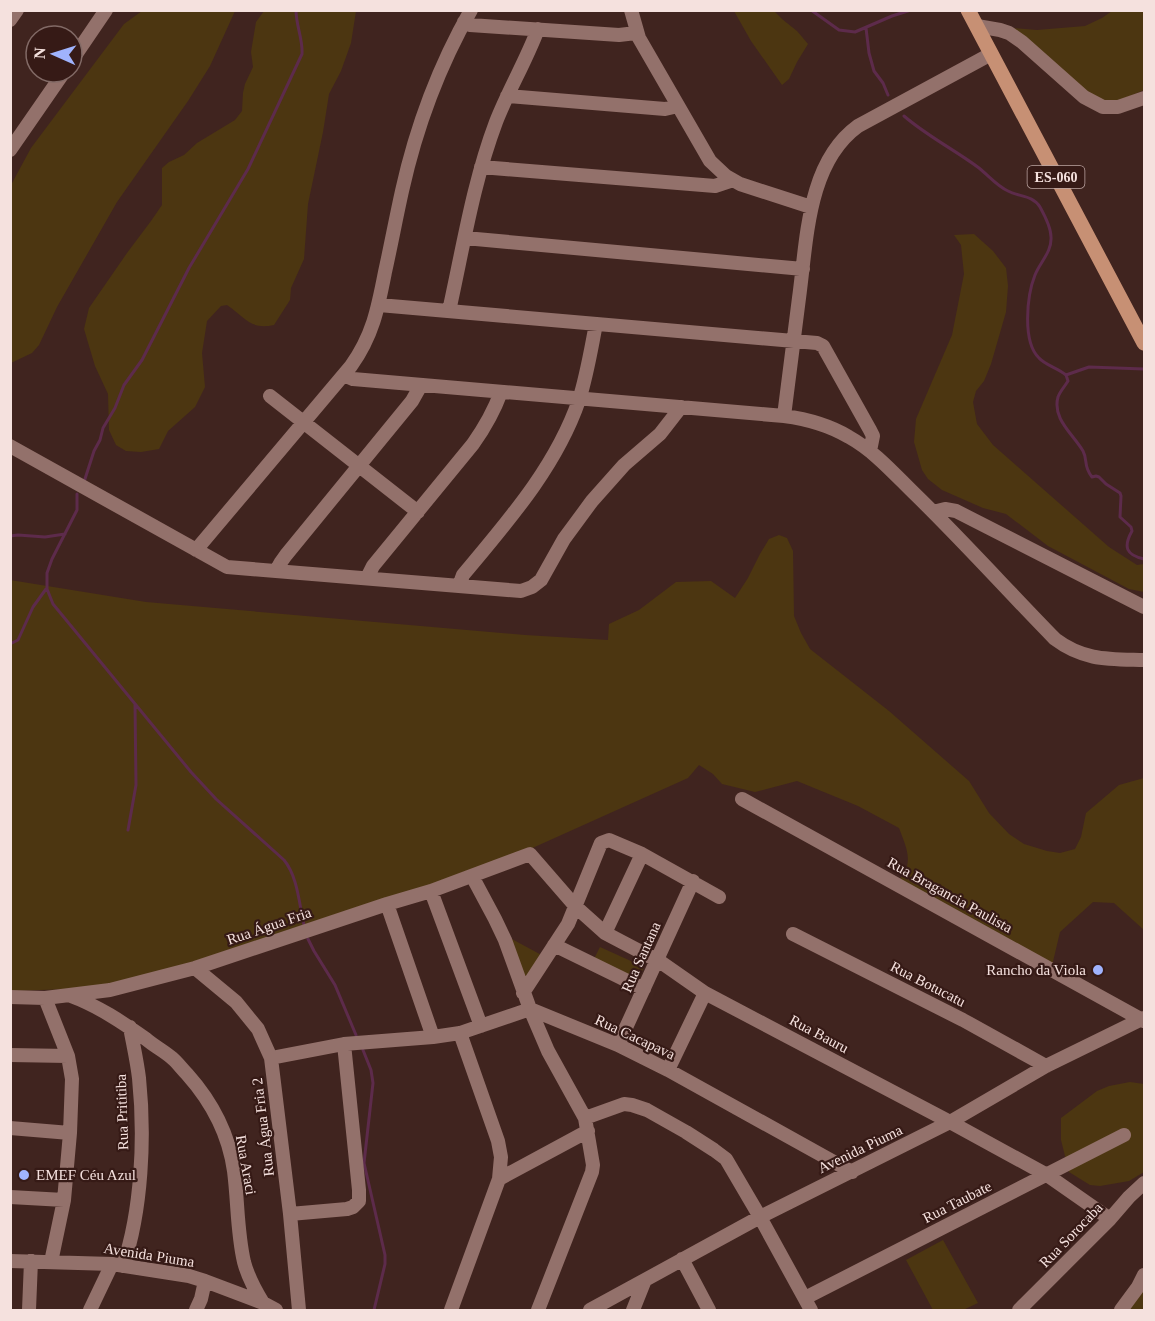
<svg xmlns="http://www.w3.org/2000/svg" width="1155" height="1321" font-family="Georgia,serif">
  <rect width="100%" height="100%" fill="#40241f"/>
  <path fill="#4c3611" d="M142,11H235L210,66L188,101L117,202L57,307L39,345L32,353L11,363V185L31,148L124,24Z
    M264,11H356L351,43L341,71L329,94L323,132L308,204L304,259L291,288L290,300L274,325C250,330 246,318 227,305L221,306L207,321L202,353L205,387L195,407L168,431L159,449L141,452L126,451L116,445L109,430L108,394L95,366L84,329L89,308L127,253L151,221L162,205V168L169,162L184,155L197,143L235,120L242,111L243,93L245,84L253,67L251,52L256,22Z
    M734,11H774L782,19L797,31L808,44L797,62L789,79L782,85L751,41Z
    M1112,11H1144V90L1102,108L1012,28L1037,30L1085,26L1102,18Z
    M974,234L993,251L1006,268L1008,286L1006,312L991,364L984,381L976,391L973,402L977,424L993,445L1109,547L1137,565L1144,564V592L1129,589L1048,546L1006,514L983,508L942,490L928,479L922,470L914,442L916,419L952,335L964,274L961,245L954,235Z
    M779,535L787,538L793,551L794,616L801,633L810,649L889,711L969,781L989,813L1009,834L1024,844L1047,851L1060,853L1075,849L1081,837L1086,813L1119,785L1144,778V930L1114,903L1093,902L1060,932L1051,970L897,882C915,864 907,849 899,828L858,806L797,781L755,792L722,784L713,774L699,765L688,778L528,850L260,947L99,988L11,991L10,580L146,602L525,635L608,640L609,624L639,610L676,582L711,581L735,598L748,578L760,554L769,539Z
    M510,938L547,958L530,989Z
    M600,947L644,967L636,985L592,963Z
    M1130,1082L1144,1084V1172L1129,1181L1100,1186L1090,1185L1069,1172L1061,1140V1118L1097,1091L1109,1086Z
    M943,1240L978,1303L963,1310H933L906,1260Z
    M1144,1273V1310H1121Z"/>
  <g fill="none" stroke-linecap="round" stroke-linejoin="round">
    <path stroke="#5d2b4b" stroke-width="3" d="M811,10L839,30L855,32L892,16L911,10
      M866,28L869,53L874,71L883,83L888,95
      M904,116C927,136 955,150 979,168C989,176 997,186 1008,191C1019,197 1033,195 1040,207C1045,216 1051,228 1051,237C1052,252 1040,262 1035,275C1027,295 1022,342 1039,358C1045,365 1058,368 1066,375L1068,381C1065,386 1060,391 1058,397C1052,419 1073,434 1083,451C1088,460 1083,466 1092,477L1096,476L1099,477L1106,484L1120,493L1121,496L1120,517L1131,527L1132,531C1123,547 1126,555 1144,559
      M1066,375L1089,367L1144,369
      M84,482L94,451L100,440L103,428L115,408L124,385L142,360L189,268L248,169L302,54C303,39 296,26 296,10
      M77,494V510L52,559L47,573V589L53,604L191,772L216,799L284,860C298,877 299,904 304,925
      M10,536L18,535L45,537L65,534
      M10,644L18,640L33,607L46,589
      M128,830L136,785L135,704
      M308,939L314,951L335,985L356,1035
      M363,1050L371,1070L373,1083L364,1163L385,1255V1264L374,1310"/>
    <path stroke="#93716b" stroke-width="14" d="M631,10L639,38L710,161L726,176L740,184L811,207
      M10,20L17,10
      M464,22L470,25L619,35L636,33
      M977,26L1000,30L1009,33L1022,42L1084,97L1103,107H1118L1144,98
      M72,60L106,10
      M507,96L665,109L678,106
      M10,150L64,72
      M481,167L715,186L733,180
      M465,238L803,269
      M379,305L817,343L823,346L870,430L873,436L870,451
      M449,311C463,248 473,183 496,122C508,91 526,61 538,29
      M344,375L353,379L784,416C807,419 829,425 849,437C876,452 896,476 918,497C965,543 1009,592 1055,639C1084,661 1110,659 1144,660
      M270,396L418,512
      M784,416C789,376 794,337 799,298C807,240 807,163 858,126L991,54
      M10,446L227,567L521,591L532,587L541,580L564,539L592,501L624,465L660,434L681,407
      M933,512L945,509L956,511L1144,607
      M196,550L351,366C373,335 378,308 385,272C391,245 396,218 402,191C416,128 439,66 471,10
      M276,571L281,562L286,555L412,401L421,385
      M367,578L373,566L473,444C485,427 494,411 501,392
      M459,586L463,575C508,521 556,467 579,400C587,375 591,349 596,324
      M742,799L1144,1021
      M472,876L495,919L505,940L530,1009L618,1045L668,1070L852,1172
      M431,891L481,1026
      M387,904L433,1037
      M605,933L642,854
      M793,934L963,1020L1046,1066
      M554,945L644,989
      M195,968L236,1002L258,1029L271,1058L290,1214L299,1310
      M523,993L568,924L601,843L609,840L642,854L719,897
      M71,996C98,1006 122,1022 146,1039C154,1046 164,1051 172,1058C177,1062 182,1069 187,1074C212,1102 229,1135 234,1171C238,1202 237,1232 244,1262C248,1277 255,1290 263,1303
      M10,997L45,998L110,990L195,968L387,904L431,891L530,854L576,907L605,933L662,963L705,993L950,1122L1047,1175L1110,1219
      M45,998L68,1056L72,1079L70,1133L64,1200L51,1262
      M460,1033L498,1141L501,1157L499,1179
      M618,1045L693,881
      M10,1055L68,1056
      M271,1058L344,1044L433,1037L460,1033L530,1009L548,1051L585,1118L593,1165L592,1172L538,1310
      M668,1070L705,993
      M585,1118L624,1104L632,1105L647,1110L686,1132L714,1150L726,1159L760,1217L811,1310
      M10,1128L70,1133
      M10,1197L64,1200
      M290,1214L347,1209L353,1207L359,1201V1190L344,1044
      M682,1259L709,1310
      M10,1261L112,1264L189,1276L205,1281L263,1303L276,1310
      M123,1266C142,1210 145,1136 139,1078C137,1061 133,1044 130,1027
      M805,1298L1124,1135
      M29,1310L31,1261
      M90,1310L112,1264
      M196,1310L201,1299L205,1281
      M451,1310L499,1179L588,1131
      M590,1310L760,1217L950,1122L1046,1066L1144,1018
      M633,1310L645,1280
      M1019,1310L1110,1219L1129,1197L1144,1183
      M1121,1310L1138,1287L1144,1275"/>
    <path stroke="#c79074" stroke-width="15" d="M968,10L1144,343"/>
  </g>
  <g fill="#a0b3fd" stroke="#361a16" stroke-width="2">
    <circle cx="1098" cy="970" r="6"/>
    <circle cx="24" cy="1175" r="6"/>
  </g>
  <g text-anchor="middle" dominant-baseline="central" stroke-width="4.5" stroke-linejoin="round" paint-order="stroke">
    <rect fill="#361a16" stroke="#bca5a2" stroke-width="1.5" x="1027.5" y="166" width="57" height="22" rx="4.5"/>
    <g font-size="14" font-weight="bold" fill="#f5e1de">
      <text x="1056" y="177">ES-060</text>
    </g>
    <g font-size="15" fill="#f5e1de" stroke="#361a16">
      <text transform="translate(950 895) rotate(29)">Rua Bragancia Paulista</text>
      <text transform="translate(269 926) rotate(-19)">Rua Água Fria</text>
      <text transform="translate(641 957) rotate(-66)">Rua Santana</text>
      <text transform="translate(928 984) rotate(27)">Rua Botucatu</text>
      <text transform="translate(819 1034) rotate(28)">Rua Bauru</text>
      <text transform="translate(635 1037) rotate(25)">Rua Cacapava</text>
      <text transform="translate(122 1112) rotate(-92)">Rua Prititiba</text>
      <text transform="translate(263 1127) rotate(-97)">Rua Água Fria 2</text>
      <text transform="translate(860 1149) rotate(-26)">Avenida Piuma</text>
      <text transform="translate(246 1165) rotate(80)">Rua Araci</text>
      <text transform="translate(957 1202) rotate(-27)">Rua Taubate</text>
      <text transform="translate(1071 1235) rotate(-46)">Rua Sorocaba</text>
      <text transform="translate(149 1255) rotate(9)">Avenida Piuma</text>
    </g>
    <g font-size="15" fill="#f5e1de" stroke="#361a16" text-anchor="end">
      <text x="1086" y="970">Rancho da Viola</text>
      <text x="36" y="1175" text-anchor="start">EMEF Céu Azul</text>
    </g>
  </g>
  <rect width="1155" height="1321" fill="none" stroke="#f5e1de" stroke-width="24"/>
  <g transform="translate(54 54) rotate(273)"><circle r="28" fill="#361a16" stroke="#826a66" stroke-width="1.5"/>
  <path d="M0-4.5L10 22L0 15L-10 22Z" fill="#a0b3fd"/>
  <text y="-9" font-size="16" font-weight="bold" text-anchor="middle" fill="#f5e1de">N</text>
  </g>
</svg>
